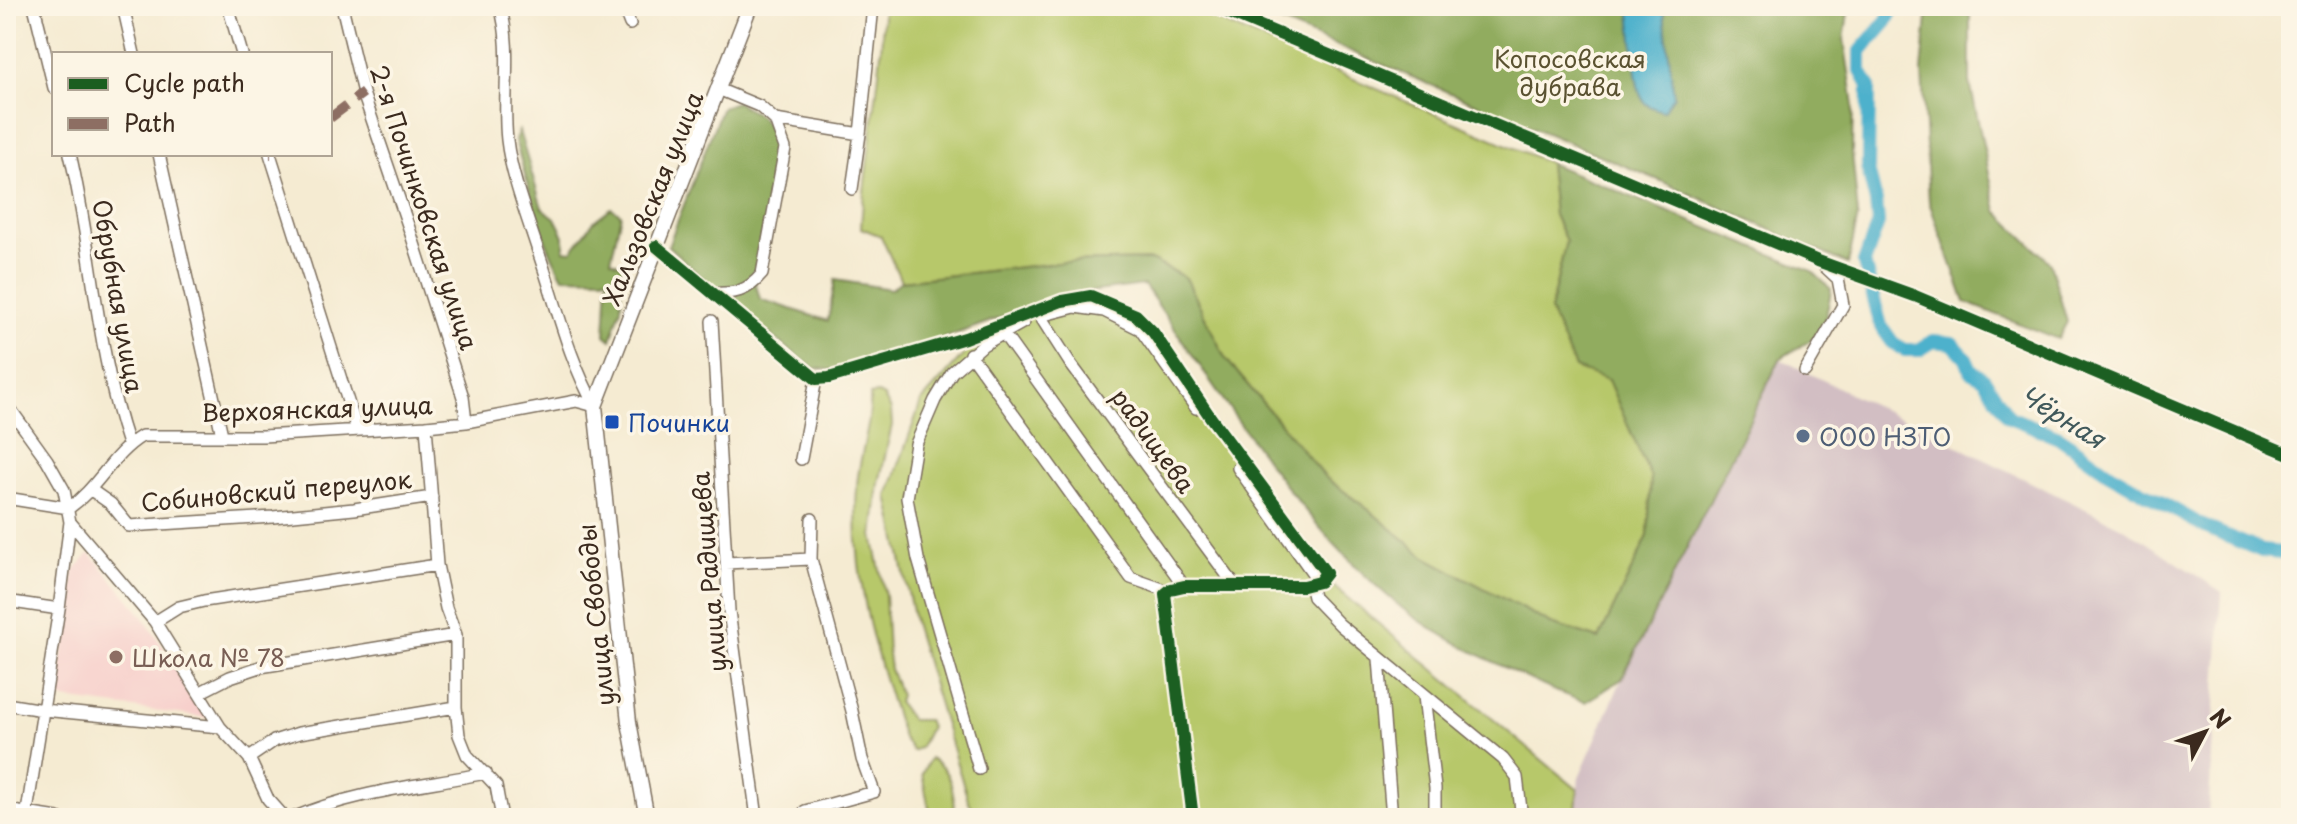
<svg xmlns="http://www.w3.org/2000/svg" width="2297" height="824" font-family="'Playpen Sans',sans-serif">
  <rect width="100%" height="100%" fill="#fcf5e5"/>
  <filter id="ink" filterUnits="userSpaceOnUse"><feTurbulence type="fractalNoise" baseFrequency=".0125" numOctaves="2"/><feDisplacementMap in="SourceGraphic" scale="16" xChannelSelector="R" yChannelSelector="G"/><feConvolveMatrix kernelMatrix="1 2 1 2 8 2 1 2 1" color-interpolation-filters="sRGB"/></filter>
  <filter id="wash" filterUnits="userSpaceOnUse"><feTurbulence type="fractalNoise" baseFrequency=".006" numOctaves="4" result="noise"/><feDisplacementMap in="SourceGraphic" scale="32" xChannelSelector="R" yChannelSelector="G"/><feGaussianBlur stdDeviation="1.8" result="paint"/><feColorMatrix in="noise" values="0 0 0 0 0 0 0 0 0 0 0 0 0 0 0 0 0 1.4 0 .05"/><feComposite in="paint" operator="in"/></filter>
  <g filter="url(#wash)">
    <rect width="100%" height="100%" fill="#f5ebd2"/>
    <path fill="#f7d0cc" d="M90,553L142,615L209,718L57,698L74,570Z"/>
    <path fill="#d2bec3" d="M1780,359L2124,528L2222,592L2208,818H1575L1579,777L1622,679Z"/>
    <path fill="#b7c86b" stroke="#797944" stroke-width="2" d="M883,6H1184L1549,163L1554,215L1566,241L1550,311L1575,368L1608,379L1651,478L1648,536L1599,639L1551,624L1425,557L1369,510L1325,477L1225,358L1186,278L1151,260L1066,262L901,281L881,236L861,228C865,154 883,80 883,6Z
      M1068,304L1139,322L1326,580L1578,790L1575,818H978L968,800L915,626L888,496L921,402L976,341L1033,312Z
      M878,394L884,397L891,410L892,425L879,483L873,536L885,595L888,654L890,669L900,695L898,702L911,720H927L930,727L920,747L913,751L903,738C875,653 851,578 857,486C859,455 872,426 870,395Z
      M930,758C952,769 954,793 955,815L953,818H931L922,774Z"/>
    <path fill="#91ac5f" stroke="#666b3e" stroke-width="2" d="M1242,6H1628L1633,22L1636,65L1667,52L1663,6H1849L1844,40L1853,98L1852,152L1858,216L1848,264L1661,181Z
      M1928,6H1970V83L1997,211L2050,263L2067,322L2058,339L1965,302L1929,202L1922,71Z
      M736,102C762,115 778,128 778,159L754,278L760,299L828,321L835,280L891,289L901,281L1066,262L1151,260L1186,278L1225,358L1325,477L1369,510L1425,557L1551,624L1599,639L1648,536L1651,478L1608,380L1575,368L1550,311L1566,241L1554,215L1549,163L1812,271L1831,289C1828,308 1826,331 1808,342C1798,348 1790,352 1780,359L1622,679L1586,702C1556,693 1530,680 1502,666C1468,650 1432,631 1402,608C1297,524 1222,394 1144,285L1064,295L947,337L875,360L830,370L813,368L732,305L668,246L722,107Z
      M519,131L542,208L555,218L564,236V250L572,251L594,221L611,208L621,214L611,260L622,265L621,308L611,340L605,335L608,278L563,277C539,236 529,186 515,140Z"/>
    <path fill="#4db1cc" stroke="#446e75" stroke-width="2" d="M1628,6H1663L1674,96L1663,111C1656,109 1650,108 1645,103C1631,86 1636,30 1628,6Z"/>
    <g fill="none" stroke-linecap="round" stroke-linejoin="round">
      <path stroke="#4db1cc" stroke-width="14" d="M1894,6L1886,22L1861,51V71L1869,86L1868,169L1876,202L1878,223L1864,263L1881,326L1893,343L1905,350H1919L1933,341L1952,343L1966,358L1971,371L1984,379L2009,417L2059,437L2109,473L2205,527L2262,551L2291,554"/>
    </g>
  </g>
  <g filter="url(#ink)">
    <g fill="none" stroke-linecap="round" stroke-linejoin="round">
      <g stroke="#7c6e5d" stroke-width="14">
        <path id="minor" d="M34,6L54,88
          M123,6L134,54
          M228,6L242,54
          M342,6L363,93L410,231L463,397L466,422
          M500,6C513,49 502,95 507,140C511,176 529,222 540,257C557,307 569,360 595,406
          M623,6L630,24
          M1213,6L1818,261L1915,296L2291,455
          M718,89L759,106L775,120L860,134
          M70,154C93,250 96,350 128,444
          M159,154L222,435
          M270,154L357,430
          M852,189L860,134L873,6
          M656,246L816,379L829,378L965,338L1062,301L1091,296L1136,315L1153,332L1211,418L1326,573L1319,582L1303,586H1184L1171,589L1165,594L1193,818
          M712,293C734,294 747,292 762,274L785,148L775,120
          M1040,316L1075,307L1104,311L1140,329L1196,408
          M1040,316L1070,363L1236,587
          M712,321L729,611L757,818
          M1003,333L1184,586
          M970,354L1131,578L1168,591
          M1805,371L1843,305L1838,279L1822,264
          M6,403L47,460L64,490L70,522L59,609L26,818
          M426,426L437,565L446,608L456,635V707L459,735L467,755L496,786L502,818
          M801,459L816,379
          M1238,468L1319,582
          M91,490L111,504L129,526L273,517L354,509L432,497
          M6,498L69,508
          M69,508C98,488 112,454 142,436H263L426,426L466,422L576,401L595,406
          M70,522L155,622L220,727L249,758L268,799L285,818
          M726,563L811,559
          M1310,584L1313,597L1340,625L1503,759L1517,777L1522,818
          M6,601L59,609
          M155,622L179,607L204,601L437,565
          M1379,659L1392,818
          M199,693L230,677L260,667L456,635
          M1424,696L1435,788V818
          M6,704L43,710L220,727
          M249,758L274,741L299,733L456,707
          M979,769L918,559L907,498L916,444L935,400L952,372L983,345L1024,322
          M6,810L58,818
          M805,811L874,792L862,759L852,711L811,559L812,519
          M293,818C355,791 420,786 486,773"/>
      </g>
      <g stroke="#7c6e5d" stroke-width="17">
        <path id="major" d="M647,818L629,722L595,406L750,6"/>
      </g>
      <use href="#minor" stroke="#fff" stroke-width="11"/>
      <use href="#major" stroke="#fff" stroke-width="14"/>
      <path stroke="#8d6e63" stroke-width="10" stroke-dasharray="20 10" stroke-linecap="butt" d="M330,118L363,93
        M270,154H271"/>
      <g stroke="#fcf5e5" stroke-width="17">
        <path id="cycleway" d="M1213,6L1818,261L1915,296L2291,455
          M656,246L816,379L829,378L965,338L1062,301L1091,296L1136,315L1153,332L1211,418L1326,573L1319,582L1303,586H1184L1171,589L1165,594L1193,818"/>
      </g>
      <use href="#cycleway" stroke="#1b5e20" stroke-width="12"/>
    </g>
  </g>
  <rect fill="#1a4fb4" stroke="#fcf5e5" stroke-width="3" x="604" y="414" width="16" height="16" rx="4"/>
  <circle fill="#5c6f8a" stroke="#fcf5e5" stroke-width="3" cx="1803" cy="436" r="8"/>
  <circle fill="#8d6e63" stroke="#fcf5e5" stroke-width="3" cx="116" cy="657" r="8"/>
  <g text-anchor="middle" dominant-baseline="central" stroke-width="7" stroke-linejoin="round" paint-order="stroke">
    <g font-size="24" fill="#5a5231" stroke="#fcf5e5">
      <text x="1570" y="58">Копосовская<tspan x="1570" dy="28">дубрава</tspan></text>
    </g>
    <g font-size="24" fill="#3b2a1e" stroke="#fcf5e5">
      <text transform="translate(652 198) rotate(-68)">Хальзовская улица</text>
      <text transform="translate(425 207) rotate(72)">2-я Починковская улица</text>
      <text transform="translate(119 296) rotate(80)">Обрубная улица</text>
      <text transform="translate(317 408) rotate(-2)">Верхоянская улица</text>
      <text transform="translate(1154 440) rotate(54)">радищева</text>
      <text transform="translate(276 490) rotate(-5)">Собиновский переулок</text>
      <text transform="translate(708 572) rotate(-95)">улица Радищева</text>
      <text transform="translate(595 615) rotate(-96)">улица Свободы</text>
    </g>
    <g font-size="24" fill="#164399" stroke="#fcf5e5" text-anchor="start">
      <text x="628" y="422">Починки</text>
    </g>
    <g font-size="24" fill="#4e5e75" stroke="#fcf5e5" text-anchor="start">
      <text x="1819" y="436">ООО НЗТО</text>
    </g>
    <g font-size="24" fill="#785e54" stroke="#fcf5e5" text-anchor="start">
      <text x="132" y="657">Школа № 78</text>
    </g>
    <g font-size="26" font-style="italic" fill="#41595b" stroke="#fcf5e5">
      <text transform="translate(2063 416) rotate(32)">Чёрная</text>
    </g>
  </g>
  <rect width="2297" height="824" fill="none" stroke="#fcf5e5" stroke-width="32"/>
  <rect x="52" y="52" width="280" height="104" fill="#fcf5e5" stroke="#afa495" stroke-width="2"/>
  <rect x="68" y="78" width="40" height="12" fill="#1b5e20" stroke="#afa495" stroke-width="2"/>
  <text x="124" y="92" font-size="24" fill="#3b2a1e">Cycle path</text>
  <rect x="68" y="118" width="40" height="12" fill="#8d6e63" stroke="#afa495" stroke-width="2"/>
  <text x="124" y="132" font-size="24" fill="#3b2a1e">Path</text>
  <g transform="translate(2205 732) rotate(49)" stroke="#fcf5e5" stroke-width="6" paint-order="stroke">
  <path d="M0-6L14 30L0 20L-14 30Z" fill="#3b2a1e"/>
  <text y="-12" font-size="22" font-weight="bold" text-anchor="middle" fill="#3b2a1e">N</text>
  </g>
</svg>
